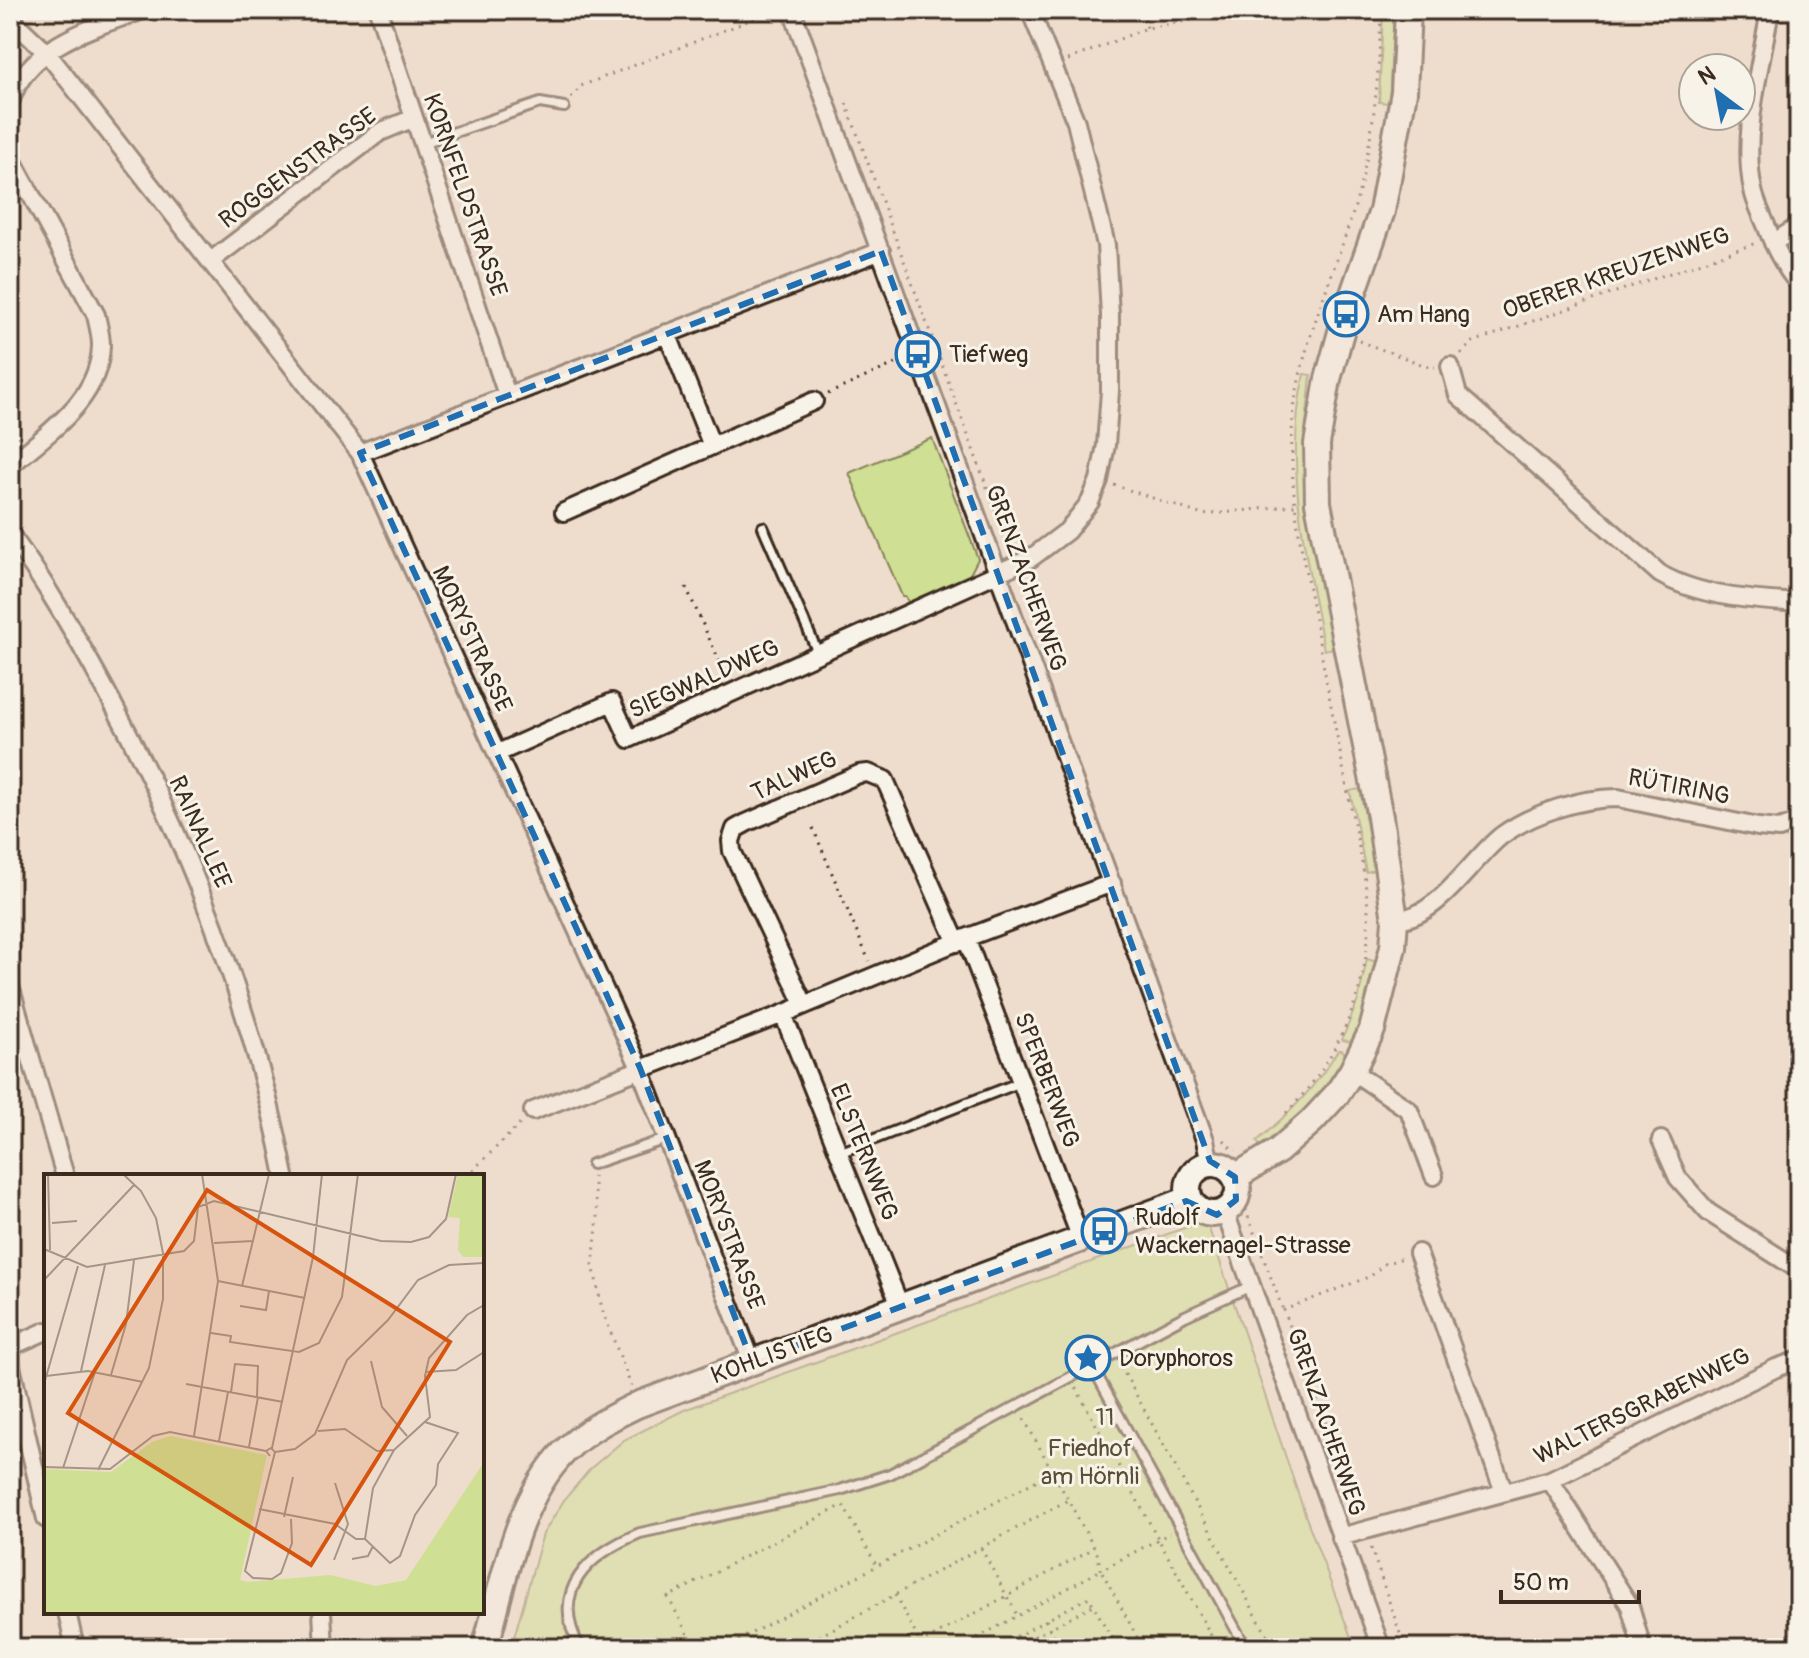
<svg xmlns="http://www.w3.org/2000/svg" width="1809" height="1658" font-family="Pangolin,sans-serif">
  <rect width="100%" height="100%" fill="#eedccd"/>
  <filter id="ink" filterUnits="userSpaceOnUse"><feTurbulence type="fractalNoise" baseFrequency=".0125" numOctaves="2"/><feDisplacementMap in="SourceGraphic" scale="16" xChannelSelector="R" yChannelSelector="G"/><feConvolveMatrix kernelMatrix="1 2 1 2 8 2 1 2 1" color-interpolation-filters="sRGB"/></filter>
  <g filter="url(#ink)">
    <path fill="#cfdf93" stroke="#858458" stroke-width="2" d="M1383,10H1394L1389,103L1379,102Z
      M1304,374L1311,375L1305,434L1307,513L1333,648L1324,650C1307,557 1283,469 1304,374Z
      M932,438L978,559L966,582L911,607L905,596H902L849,473Z
      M1360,789L1375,870L1366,872L1350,791Z
      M1367,959L1377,962L1371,993L1352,1042L1342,1040L1358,1000Z
      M1338,1050H1342L1347,1056C1331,1096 1294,1125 1261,1149L1257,1141C1290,1113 1315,1088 1338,1050Z
      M1206,1220L1306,1517L1355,1648H511L543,1534L564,1500L591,1468L624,1440L684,1410Z"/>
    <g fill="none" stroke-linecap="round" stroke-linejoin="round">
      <g stroke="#3b2a1e" stroke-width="14">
        <path id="lane" d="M423,143L540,103L564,107
          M763,527L818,653
          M839,1153L1021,1082
          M592,1164L666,1139
          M1092,1366L1246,1648
          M580,1648C548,1590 589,1554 640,1533L840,1490L890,1474L1185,1316L1251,1286"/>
      </g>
      <g stroke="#3b2a1e" stroke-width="22">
        <path id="street" d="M378,10L507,395
          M792,10L1205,1140L1210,1164
          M1770,10C1761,65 1741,135 1753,190C1755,201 1761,213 1766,225C1774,247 1783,266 1799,284
          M10,18L47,53L360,453L640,1068L752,1362
          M10,103C26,46 94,27 143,10
          M10,156L96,315C98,325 101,335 101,345C100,400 47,433 10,466
          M1773,243L1799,226
          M212,260L380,132L414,118
          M1450,366L1458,395L1660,574C1700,597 1753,600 1799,603
          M712,446L814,401
          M360,453L881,251
          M564,512L712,446L667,333
          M10,534C46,583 76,636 105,689C188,842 252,1005 285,1176
          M498,753L612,702L629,739L1031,558L1067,531L1090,502L1099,480L1106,445L1110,391V315L1106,245L1076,122L1030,10
          M1395,920C1438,918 1470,861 1501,836C1532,813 1581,798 1618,798L1758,827L1779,829L1799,822
          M966,938L1081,1239
          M10,986L65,1176
          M804,1004L732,851L731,841L735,829L746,823L859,774L868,773L885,780L957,943
          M783,1014L901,1308
          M1352,1071L1409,1110L1434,1176
          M533,1111L783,1014L966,938L1112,883
          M1661,1140L1678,1178L1708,1212L1799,1270
          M1225,1212L1381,1648
          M1418,1253L1504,1492
          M10,1347L46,1331
          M10,1362L46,1519
          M1550,1480L1630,1606L1642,1648
          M1340,1537L1550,1480L1776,1368L1799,1360
          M67,1612L75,1648
          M322,1612L324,1648"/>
      </g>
      <g stroke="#3b2a1e" stroke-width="30">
        <path id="secondary" d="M1188 1189a25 25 0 1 1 50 0a25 25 0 1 1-50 0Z
          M1235,1177L1278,1151L1312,1121L1337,1094L1352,1071L1372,1030L1393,947L1395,920L1380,817L1318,503L1317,444L1328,379L1346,314L1382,211L1404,92L1408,10
          M485,1648C504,1582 515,1502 565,1451C585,1431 612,1417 637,1405L1189,1199"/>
      </g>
      <path stroke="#3b2a1e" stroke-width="3" stroke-dasharray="2 6" stroke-linecap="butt" d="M1143,10L1147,28
        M1068,60L1147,28L1192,20
        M571,98L581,86L776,10
        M846,103L1010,550
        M1359,341L1429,367H1435
        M1461,354L1473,342L1756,243
        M828,394L901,361
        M1114,485L1203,515L1295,505
        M686,587L727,678
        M813,828L869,961
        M1286,1113C1330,1069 1360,1010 1367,948C1373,898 1358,847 1349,798C1337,737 1325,675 1314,614C1302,554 1290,496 1292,434C1295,358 1330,285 1353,213C1373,147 1379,79 1381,10
        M1224,1140L1232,1149L1236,1150
        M467,1176L522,1122
        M593,1176L598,1217L593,1264L602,1309L631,1386
        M1249,1194L1245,1201L1246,1211L1283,1310
        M1121,1367L1274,1648
        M1076,1388L1218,1648
        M1024,1419L1097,1553L1101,1570L1170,1533
        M1359,1514L1284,1310L1371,1276L1384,1264L1403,1258
        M981,1548L1017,1615
        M1371,1548L1405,1648
        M895,1595L923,1648
        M1046,1620L1061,1648
        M977,1638L1101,1570L1143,1648
        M695,1648L668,1597L843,1505L876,1565
        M724,1648L1052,1472
        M798,1648L1068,1500
        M912,1648L1094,1548
        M959,1648L977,1638L983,1648
        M995,1648L1089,1597L1117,1648
        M1013,1648L1093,1605"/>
      <use href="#lane" stroke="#f7f3e8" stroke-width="8"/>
      <use href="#street" stroke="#f7f3e8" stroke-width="16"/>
      <use href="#secondary" stroke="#f7f3e8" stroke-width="24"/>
    </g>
  </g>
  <path d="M0 0H1809V1658H0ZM881,251L1210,1161L1235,1177L1236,1200L1217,1215L1186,1201L752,1362L640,1068L360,453Z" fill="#eedccd" fill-opacity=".55" fill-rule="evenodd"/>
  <path fill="none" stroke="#1f6fb2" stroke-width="6" stroke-dasharray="16 10" stroke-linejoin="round" d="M881,251L1210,1161L1235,1177L1236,1200L1217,1215L1186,1201L752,1362L640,1068L360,453Z"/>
  <defs>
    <g id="bus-ring" transform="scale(2.3)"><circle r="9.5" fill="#f7f3e8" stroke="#1f6fb2" stroke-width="1.5"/><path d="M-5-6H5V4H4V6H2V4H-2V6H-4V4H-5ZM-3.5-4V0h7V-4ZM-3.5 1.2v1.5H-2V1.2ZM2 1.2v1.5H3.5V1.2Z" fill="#1f6fb2"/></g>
    <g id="sight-ring" transform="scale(2.3)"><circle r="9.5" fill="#f7f3e8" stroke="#1f6fb2" stroke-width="1.5"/><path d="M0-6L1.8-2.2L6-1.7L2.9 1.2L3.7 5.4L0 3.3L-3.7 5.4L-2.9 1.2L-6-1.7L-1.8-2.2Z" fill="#1f6fb2"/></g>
  </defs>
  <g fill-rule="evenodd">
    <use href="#bus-ring" x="1346" y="314"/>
    <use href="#bus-ring" x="918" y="354"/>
    <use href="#bus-ring" x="1104" y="1231"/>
    <use href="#sight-ring" x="1088" y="1358"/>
  </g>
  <g text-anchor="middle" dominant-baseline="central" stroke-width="6" stroke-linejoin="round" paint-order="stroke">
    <g font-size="24" fill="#3b2a1e" stroke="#f7f3e8">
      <text transform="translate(298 168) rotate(-36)">ROGGENSTRASSE</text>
      <text transform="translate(465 195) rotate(71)">KORNFELDSTRASSE</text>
      <text transform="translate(1616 273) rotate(-19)">OBERER KREUZENWEG</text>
      <text transform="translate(1026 578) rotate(70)">GRENZACHERWEG</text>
      <text transform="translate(472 639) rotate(65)">MORYSTRASSE</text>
      <text transform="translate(704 679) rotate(-24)">SIEGWALDWEG</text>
      <text transform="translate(794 776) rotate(-24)">TALWEG</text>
      <text transform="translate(1679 787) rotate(11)">RÜTIRING</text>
      <text transform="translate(200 832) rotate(66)">RAINALLEE</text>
      <text transform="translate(1047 1080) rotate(69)">SPERBERWEG</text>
      <text transform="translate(864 1152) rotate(68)">ELSTERNWEG</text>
      <text transform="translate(729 1235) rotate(69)">MORYSTRASSE</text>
      <text transform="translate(772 1355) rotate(-20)">KOHLISTIEG</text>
      <text transform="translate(1642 1406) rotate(-26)">WALTERSGRABENWEG</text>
      <text transform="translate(1326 1422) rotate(71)">GRENZACHERWEG</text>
    </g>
    <g font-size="24" fill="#3b2a1e" stroke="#f7f3e8" text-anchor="start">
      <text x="1377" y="314">Am Hang</text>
      <text x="949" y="354">Tiefweg</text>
      <text x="1135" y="1217">Rudolf<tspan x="1135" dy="28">Wackernagel-Strasse</tspan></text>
      <text x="1119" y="1358">Doryphoros</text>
    </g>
    <g font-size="24" fill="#594e35" stroke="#f7f3e8">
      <text x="1105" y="1417">11</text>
      <text x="1090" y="1448">Friedhof<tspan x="1090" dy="28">am Hörnli</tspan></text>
    </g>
  </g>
  <g transform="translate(44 1174)">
    <rect width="440" height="440" fill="#eedccd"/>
    <path d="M414,0H440V83H419L414,76L416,44L404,43ZM126,262L223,281L196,406L203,408L286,401L332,412L362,406L440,288V440H0V295L67,298L108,268Z" fill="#cfdf93"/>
    <path fill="none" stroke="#a69587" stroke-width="2" d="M4,0L6,76M8,49L33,47M170,69L209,67M0,75L43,93L140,77L150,67L154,33L170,27L337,67L367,68L385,63L402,45L412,0M0,106L90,11M174,107L261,124M198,112L225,0M196,132L222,136L225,117M167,159L187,162L186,168L255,178L275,169L298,123L314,0M327,187L338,233L363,262M37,197L61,91M381,198L412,196L440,178M67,201L82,150L90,86M2,202L44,197L99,208M0,210L34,92M142,210L239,228M187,218L191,190L214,192L213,223M274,257L301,255L333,277L350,276L386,243L381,202L385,184L423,141L440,131M150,262L174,107L158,0M175,267L184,218M205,273L214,223M228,274L269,83L278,0M231,278L251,275L271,260L303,186L344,146L374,106L405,91L440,89M226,282L222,277L227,274L231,278L201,397L209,404L228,405L237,399L248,369L247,345M0,293L66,295L109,262L126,258L222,277M19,294L51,198M54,296L105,194L119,125V79L112,44L97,17L79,0M215,335L291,350L312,365H321M240,343L249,303M321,365L346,389L356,382L371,341L392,311L394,290L414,259L381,248M321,365L329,314L350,276M308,385L324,382L329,372M290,386L304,350L291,309"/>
    <path fill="#d7540e" fill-opacity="0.15" stroke="#d7540e" stroke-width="4" d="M163,16L406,168L267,391L24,239Z"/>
    <rect width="440" height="440" fill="none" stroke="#3b2a1e" stroke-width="4"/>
  </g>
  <rect width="1809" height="1658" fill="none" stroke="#f7f3e8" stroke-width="40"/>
  <rect x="20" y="20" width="1769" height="1618" fill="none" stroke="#3b2a1e" stroke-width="3" filter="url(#ink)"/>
  <g transform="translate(1717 92) rotate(328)"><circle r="38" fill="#f7f3e8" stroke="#aca397" stroke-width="2"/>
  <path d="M0-6L14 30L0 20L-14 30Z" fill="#1f6fb2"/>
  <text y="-12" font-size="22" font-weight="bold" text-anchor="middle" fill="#3b2a1e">N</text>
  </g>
  <path d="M1501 1590v12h138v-12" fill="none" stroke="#3b2a1e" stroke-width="4"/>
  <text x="1513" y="1590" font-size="24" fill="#3b2a1e" stroke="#f7f3e8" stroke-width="6" paint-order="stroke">50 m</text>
</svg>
